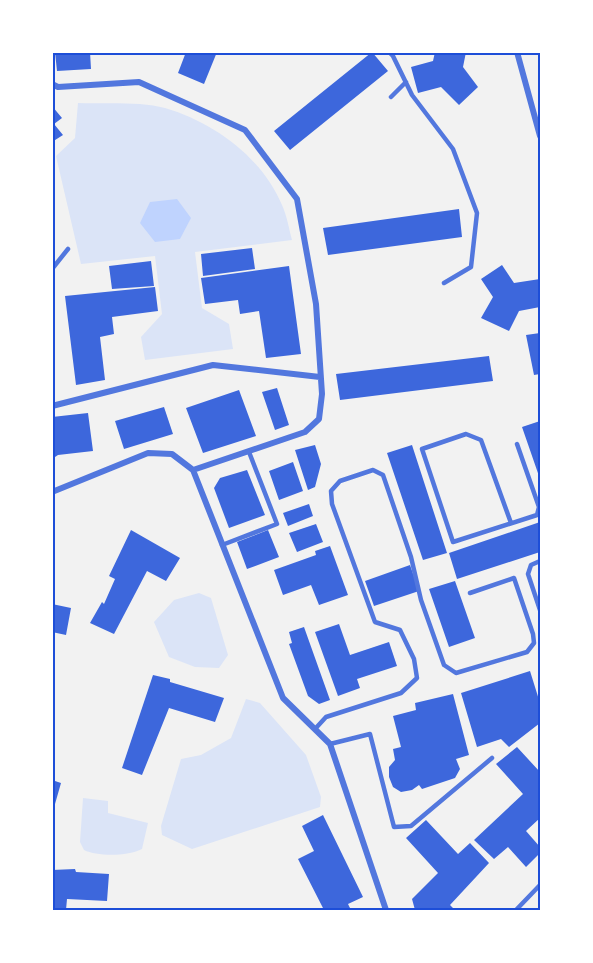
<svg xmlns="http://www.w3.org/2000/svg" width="593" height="963" font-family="Cabin,sans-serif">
  <rect width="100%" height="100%" fill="#f2f2f2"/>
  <path fill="#dbe4f7" d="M78,103C103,104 141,101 165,108C213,122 262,157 282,205C287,216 289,229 292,240L195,252L202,308L229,324L233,349L145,360L141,337L162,314L155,256L81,264L56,156L75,138Z
    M199,593L211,598L228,655L219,668L195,667L169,657L154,622L174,600Z
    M246,699L260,703L306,755L321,797L320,807L192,849L162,835L161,826L181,759L201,755L231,738Z
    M83,798L108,801V813L148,823L142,849C129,856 98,857 84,850L80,842Z"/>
  <path fill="#bfd3fe" d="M177,199L191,218L180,239L155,242L140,223L150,202Z"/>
  <path fill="#3d67dc" d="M55,52H90L91,69L57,71Z
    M186,52H217L204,84L178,73Z
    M372,52L388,71L290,150L274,131Z
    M435,52H466L463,67L478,87L459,105L441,87L418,93L411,67L433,61Z
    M52,106L62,118L54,124L63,135L52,142Z
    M459,209L462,237L328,255L323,228Z
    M252,248L255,269L203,276L201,254Z
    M151,261L154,286L112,289L109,266Z
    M502,265L514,283L540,279V307L519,311L509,331L481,318L493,297L481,279Z
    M289,266L301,354L266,358L259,311L240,314L238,300L205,304L201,278Z
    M155,287L158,311L112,317L114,334L100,337L105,380L76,385L65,296Z
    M540,333V374L534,375L526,335Z
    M489,356L493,381L340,400L336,374Z
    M277,388L289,425L275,430L262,392Z
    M239,390L256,436L203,453L186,408Z
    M164,407L173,434L124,449L115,421Z
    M88,413L93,451L58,455L52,459V417Z
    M540,421V479L522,427Z
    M315,445L321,464L315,487L308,490L295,450Z
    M412,445L447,553L423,560L387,453Z
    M293,462L303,491L279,500L269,471Z
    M247,470L265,515L229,528L214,488L220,478Z
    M309,504L313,516L288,526L283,513Z
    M540,522V552L457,579L449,553Z
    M316,524L323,542L297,552L289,533Z
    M131,530L180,558L166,581L147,571L114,634L90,623L102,602L104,604L115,579L109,576Z
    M268,530L279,557L247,569L237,542Z
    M330,546L348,595L319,605L311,585L283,595L274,570L316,555L315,551Z
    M410,565L419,591L374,606L365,581Z
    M455,581L475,638L449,647L429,589Z
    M52,604L71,608L66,635L52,632Z
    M339,624L350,655L389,642L397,666L357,679L360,688L338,696L315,632Z
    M304,627L330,700L319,704L308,696L289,644L292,643L289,632Z
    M530,671L540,703V723L509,747L501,739L477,747L461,693Z
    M153,675L170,679V682L224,698L215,722L169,708L142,775L122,768Z
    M453,694L469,755L456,759L460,769L455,778L422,789L419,785L412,790L401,792L393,787L389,777V767L395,760L393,749L401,747L393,716L416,710L415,703Z
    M517,747L540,772V818L526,831L540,847V853L526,867L508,847L494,859L474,840L523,794L496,764Z
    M52,780L61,783L53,811H52Z
    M323,815L363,897L348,904L351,910H324L298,859L314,851L302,826Z
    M426,820L458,854L470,843L489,863L450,905L455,910H415L412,899L438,873L406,838Z
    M75,869L76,872L109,874L107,901L67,899L66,910H52V870Z"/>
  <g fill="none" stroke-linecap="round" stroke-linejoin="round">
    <path stroke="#5277de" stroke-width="4.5" d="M392,54L412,95L453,149L477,213L471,267L444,283
      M391,97L406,82
      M52,269L68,249
      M511,523L481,440L466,434L422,449L453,542L537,515L539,507L517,444
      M222,545L277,524L249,452
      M540,561L531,565L528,574L540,610
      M315,729L326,717L401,693L417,678L414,659L400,630L375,622L332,504L331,491L340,481L373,470L383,475L411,557L421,600L444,665L456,673L527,652L534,643L533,634L514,578L470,593
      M330,744L370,734L394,827L411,826L492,758
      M516,910L540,885"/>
    <path stroke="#5277de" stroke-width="6" d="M390,52L392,54
      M517,52L540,136
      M52,84L58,87L139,82L245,130L297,199L316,304L322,394L319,419L305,432L193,470
      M52,406L213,365L320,377
      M52,492L148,453L172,454L193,470L283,698L330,744L386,910"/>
  </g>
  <rect width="593" height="963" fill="none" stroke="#ffffff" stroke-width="108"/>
  <rect x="54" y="54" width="485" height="855" fill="none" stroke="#1d4ed8" stroke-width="2"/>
</svg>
